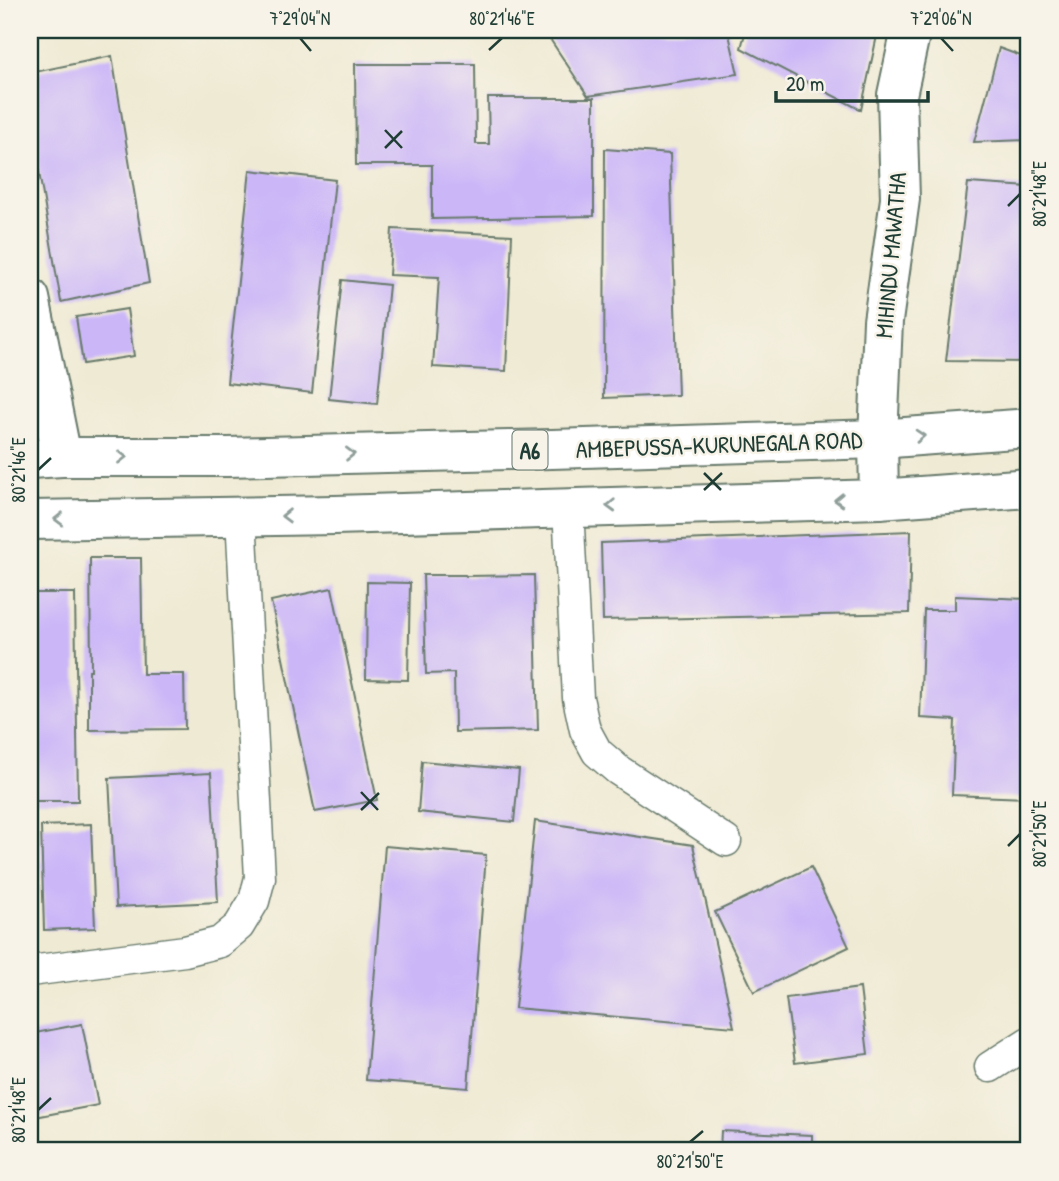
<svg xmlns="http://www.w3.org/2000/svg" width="1059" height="1181" font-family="'Patrick Hand',sans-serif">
  <rect width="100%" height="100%" fill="#f7f3e8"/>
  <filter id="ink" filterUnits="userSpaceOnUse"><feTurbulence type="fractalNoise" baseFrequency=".0143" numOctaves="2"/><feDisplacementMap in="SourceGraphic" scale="14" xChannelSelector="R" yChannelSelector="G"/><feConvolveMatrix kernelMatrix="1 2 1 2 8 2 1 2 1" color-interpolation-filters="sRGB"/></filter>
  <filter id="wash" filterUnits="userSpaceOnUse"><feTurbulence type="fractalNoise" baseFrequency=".00686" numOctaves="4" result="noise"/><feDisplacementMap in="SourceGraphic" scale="28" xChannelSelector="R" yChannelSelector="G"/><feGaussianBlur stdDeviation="1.57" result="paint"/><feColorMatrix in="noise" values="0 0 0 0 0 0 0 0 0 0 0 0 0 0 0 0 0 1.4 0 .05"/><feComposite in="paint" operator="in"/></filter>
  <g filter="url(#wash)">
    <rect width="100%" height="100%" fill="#efead3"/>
    <g id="blocks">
      <path fill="#cbb6f8" d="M544,30H728L738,74L588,96Z
        M746,30H871L878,31L861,110L741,48Z
        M999,48L1029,59V140L974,142Z
        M112,56L149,283L61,302L30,119V73Z
        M355,64H475L476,144H489L488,98H594V216L432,219V165H356Z
        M605,149L670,154L678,395L604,398Z
        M250,170L335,180L312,393L227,383Z
        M968,183L1029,187V362L946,361Z
        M392,229L512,235L506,371L433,367L439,277L389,275Z
        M342,280L389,285L377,404L329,399Z
        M127,309L134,356L83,364L76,317Z
        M911,531L909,613L603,620L601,543Z
        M90,558H141L143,674H184L185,729L89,730V670H91Z
        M423,575H465L466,576L534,575L538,730L455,732L454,673L426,674Z
        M367,582L410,583L408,680L366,679Z
        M332,588L377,800L315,812L271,601Z
        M30,593H75L78,801H30Z
        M955,596L1029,599V798L952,795L955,720L920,718L924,610H955Z
        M422,761L519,770L514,822L418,812Z
        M211,773L218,902L116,907L109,778Z
        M535,821L693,845L734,1027L515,1008Z
        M91,824L95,928L44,930L41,826Z
        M385,846L486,855L468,1088L366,1080Z
        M811,867L849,947L754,992L715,912Z
        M860,988L868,1054L795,1063L786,998Z
        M82,1024L98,1105L30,1118V1034Z
        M721,1131L812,1135V1151H720Z"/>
    </g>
  </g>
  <g filter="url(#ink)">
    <use href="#blocks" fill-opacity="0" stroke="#687a6c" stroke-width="2"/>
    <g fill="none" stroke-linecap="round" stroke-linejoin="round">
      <g stroke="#687a6c" stroke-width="33">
        <path id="lane" d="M568,508L578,698L585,730L597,752L618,770L726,841
          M30,971L185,951L220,942L239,926L254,901L260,878L241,516
          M990,1067L1029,1042"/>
      </g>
      <g stroke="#687a6c" stroke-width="42">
        <path id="street" d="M30,298L62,457"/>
      </g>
      <g stroke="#687a6c" stroke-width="42">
        <path id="secondary" d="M879,499L878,439L883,321L900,199L897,95L911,30"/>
      </g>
      <g stroke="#687a6c" stroke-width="42">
        <path id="highway" d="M30,459L62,457H228L552,449L878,439L1029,428
          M30,520L335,515L879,499L1029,488"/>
      </g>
      <use href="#lane" stroke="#fff" stroke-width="30"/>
      <use href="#street" stroke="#fff" stroke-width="38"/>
      <use href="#secondary" stroke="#fff" stroke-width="38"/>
      <use href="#highway" stroke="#fff" stroke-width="38"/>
    </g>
    <defs><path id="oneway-chevron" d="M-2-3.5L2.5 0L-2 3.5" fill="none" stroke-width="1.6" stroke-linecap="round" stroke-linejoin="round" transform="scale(1.75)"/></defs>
    <g stroke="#8f9e9a">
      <use href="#oneway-chevron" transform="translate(920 436) rotate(-4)"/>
      <use href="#oneway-chevron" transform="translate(350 454) rotate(-1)"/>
      <use href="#oneway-chevron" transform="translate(122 457)"/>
      <use href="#oneway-chevron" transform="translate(839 500) rotate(178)"/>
      <use href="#oneway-chevron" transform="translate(611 506) rotate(178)"/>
      <use href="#oneway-chevron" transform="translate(286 516) rotate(179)"/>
      <use href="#oneway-chevron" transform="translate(59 519) rotate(179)"/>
    </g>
  </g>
  <path fill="none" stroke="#1f3d34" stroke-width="2.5" d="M300,38L311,51M941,38L953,51M489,50L502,38M385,130L402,148M385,148L402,131M1008,206L1020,194M38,470L51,458M704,473L721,490M704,490L722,473M361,792L378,810M361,810L379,793M1008,846L1020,834M38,1110L51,1098M690,1142L703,1131"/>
  <g text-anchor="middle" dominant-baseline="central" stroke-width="5" stroke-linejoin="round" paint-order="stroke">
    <rect fill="#f7f3e8" stroke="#60746a" stroke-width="2" x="512.5" y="430.5" width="35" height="39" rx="5"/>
    <g font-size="23" font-weight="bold" fill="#1f3d34">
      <text x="530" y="450">A6</text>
    </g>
    <g font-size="24" fill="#1f3d34" stroke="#f7f3e8">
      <text transform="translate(890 255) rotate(-85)">MIHINDU MAWATHA</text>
      <text transform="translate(719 444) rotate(-2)">AMBEPUSSA-KURUNEGALA ROAD</text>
    </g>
  </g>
  <rect width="1059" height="1181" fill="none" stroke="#f7f3e8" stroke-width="77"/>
  <path d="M776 91v10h152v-10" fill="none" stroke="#1f3d34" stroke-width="3.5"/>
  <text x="786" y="91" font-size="21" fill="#1f3d34" stroke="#f7f3e8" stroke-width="5" paint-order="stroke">20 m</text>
  <rect x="38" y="38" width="982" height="1104" fill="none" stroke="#1f3d34" stroke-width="2.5"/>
  <g font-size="18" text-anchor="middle" fill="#1f3d34">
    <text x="300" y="25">7°29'04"N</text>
    <text x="502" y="25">80°21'46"E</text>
    <text x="941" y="25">7°29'06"N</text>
    <text transform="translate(1040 194) rotate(-90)" y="6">80°21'48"E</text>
    <text transform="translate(19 470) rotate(-90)" y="6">80°21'46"E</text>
    <text transform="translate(1040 834) rotate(-90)" y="6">80°21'50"E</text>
    <text transform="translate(19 1110) rotate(-90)" y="6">80°21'48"E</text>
    <text x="690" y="1168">80°21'50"E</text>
  </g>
</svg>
